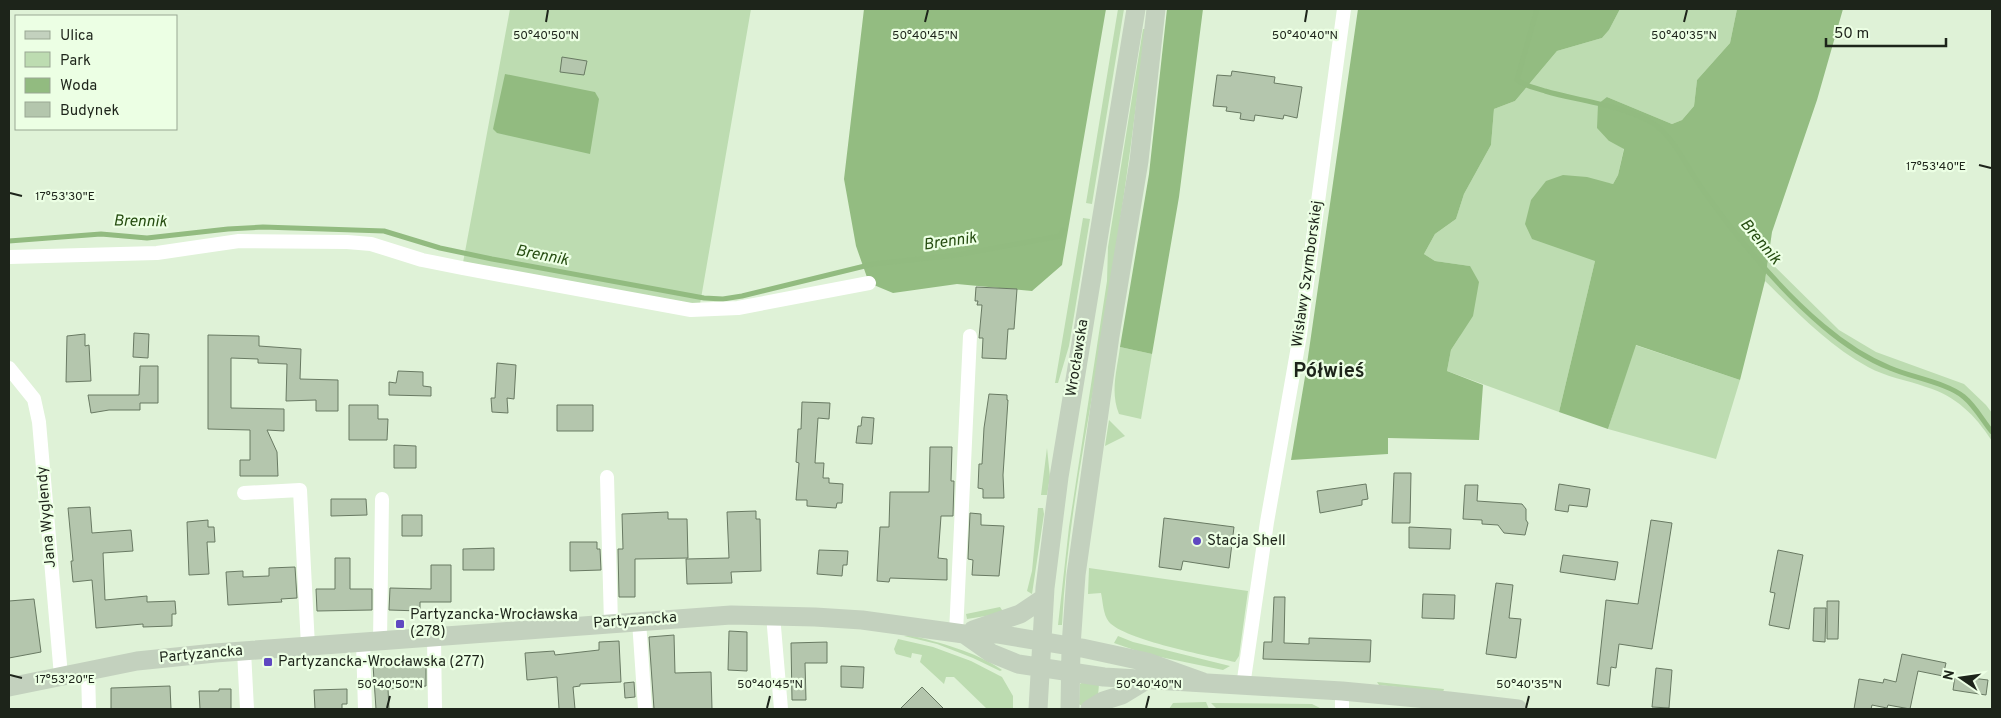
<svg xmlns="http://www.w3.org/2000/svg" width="2001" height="718" font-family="Overpass,sans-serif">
  <rect width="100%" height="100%" fill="#dff2d7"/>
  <path fill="#bddcb1" d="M510,9H751L699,310L462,268Z
    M1118,9H1124L1092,204L1086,203Z
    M1620,9H1737L1730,43L1697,80L1694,106L1682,120L1672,124L1607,97L1609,141L1624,148L1618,175L1613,184L1602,182L1595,261L1559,412L1447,371L1451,350L1460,336L1470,266L1435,261L1424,254L1435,234L1456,219L1464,194L1491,145L1494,109L1515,101L1557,51L1602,38L1609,30Z
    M1143,29H1145C1133,141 1116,252 1098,363C1083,450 1066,537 1062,625H1058L1069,527L1107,281L1108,247Z
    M1083,218L1090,219L1069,346L1058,383H1055Z
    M1768,260L1839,330L1876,352L1964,384L1986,405L1992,413V441C1975,415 1956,396 1926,387C1907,380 1886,377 1868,367C1829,346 1797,312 1765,281Z
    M1635,345L1740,380L1716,459L1608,429Z
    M1120,347L1152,354L1141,419L1119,414C1110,392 1117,370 1120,347Z
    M1109,420L1125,436L1105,446Z
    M1047,448L1050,477L1047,495H1041Z
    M1038,508H1043L1044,514L1032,594L1027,591L1032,571Z
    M1089,568L1248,591L1239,656L1235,662C1209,656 1125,640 1109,622C1103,615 1103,602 1101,593L1088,594Z
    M1000,607L1004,613L967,619L966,614Z
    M910,635C940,643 975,651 1002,670L1000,671L973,658L937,644L904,636Z
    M1118,636L1133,642L1230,666L1223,670L1146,654L1114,643Z
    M898,639L933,647L971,661L1002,677L1013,696V709H987L954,677H946L944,684L920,662L922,655L912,653L911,658L896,654L894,649Z
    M1083,682L1099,684L1098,696L1083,707L1079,704L1080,684Z
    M1377,682L1444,689L1443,692L1379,685Z
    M1206,702L1209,709H1169L1173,703Z
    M1211,703L1312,704L1322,709H1217Z"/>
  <path fill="#93bc81" d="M864,9H1106L1062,265L1032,291L957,284L893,293L869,283L856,246L844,179Z
    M1167,9H1203L1179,197L1152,354L1120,347L1149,174Z
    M1358,9H1620L1609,30L1602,38L1557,51L1515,101L1494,109L1491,145L1464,194L1456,219L1435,234L1424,254L1435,261L1470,266L1479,282L1473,316L1451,350L1447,371L1483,385L1479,440L1388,438V454L1291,460L1306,371Z
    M1737,9H1843L1817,100L1772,232L1765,281L1740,380L1636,345L1608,429L1559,412L1595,261L1532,239L1525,224L1531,200L1546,181L1563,175L1587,177L1613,184L1618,175L1624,149L1609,141L1597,128L1598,104L1607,97L1672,124L1682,120L1694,106L1697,80L1730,43Z"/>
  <path fill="#92bb80" d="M505,74L595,92L599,99L590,154L497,133L493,129Z"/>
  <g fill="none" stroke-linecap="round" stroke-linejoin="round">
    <path stroke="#92bb80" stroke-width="5" d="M1537,9L1517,80C1525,86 1536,88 1545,91C1578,101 1630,106 1657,126C1677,142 1688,170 1703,190C1738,239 1777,287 1823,326C1843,343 1865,358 1890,368C1910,377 1948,383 1964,397C1975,406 1983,421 1992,432
      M9,241L101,234L147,238L228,229L263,227L384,231L440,248L492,259L704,298L723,299L742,296L873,264L957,255L1060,236L1063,230"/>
  </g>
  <path fill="#b4c6ad" stroke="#697a63" d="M562,57L587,61L584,75L560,72Z
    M1232,71L1275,77L1274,83L1302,87L1297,118L1284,115L1283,119L1255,115L1254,121L1240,119L1241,113L1226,111L1227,107L1213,106L1217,75L1231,76Z
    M976,287L1017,289L1014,329H1008L1006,359L982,358L983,338H979L982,305H977L978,301H975Z
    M134,333L149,334L148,358L133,357Z
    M85,334V346L89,345L91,381L66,382L67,336Z
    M208,335L259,336V346L301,349L300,379L338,380V411H316V400L286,401L287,364L258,363V359L231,358V408L284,409V431L267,430L277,452L278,476H240V460H250V430L208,429Z
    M497,363L516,365L514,399L507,398L508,413L492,412L491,398H495Z
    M140,366H158V403H140V410H109L91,413L88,395H139Z
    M398,371L423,372V386L431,387V396L389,395V382L396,383Z
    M989,394L1007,395V400H1008L1003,475L1004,498H983V489L978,488L979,464H982L984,428Z
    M802,402L830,403L829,419L818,418L815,463H824L823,478H829V483L843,484L842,503H837L836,508L807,506V500H796L799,463L796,462L798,429H801Z
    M349,405H378V419H388L387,440H349Z
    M557,405H593V431H557Z
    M862,417L874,418L872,444L856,443L858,426H861Z
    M394,445L416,446V468H394Z
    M930,447H952L951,481H954L953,516H941L938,558L947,559V580L890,578L889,582L877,581L880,527H889L890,492H929Z
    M1394,473H1411L1410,523H1392Z
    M1366,484L1368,499L1362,500V505L1320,513L1317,491Z
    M1559,484L1590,489L1587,507L1569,505L1568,512L1555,510Z
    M1465,485H1478L1477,501L1522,504L1526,509V520L1528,523L1525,535L1504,533L1498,525L1482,524V520L1463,519Z
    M331,499H366L367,515L331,516Z
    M90,507L92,533L131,530L133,551L103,553L105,600L147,596V602L175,601L176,614H172V626L143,627V624L96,628L92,580L73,582L71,561H73L68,508Z
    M756,511V519H760L761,571L731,572L732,583L687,584L686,559L729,558L727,512Z
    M668,512V519H687L688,558L635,559V597H619L618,549H623L622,514Z
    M970,513L981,514V525L1004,526L999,576L972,575L973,560L968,559Z
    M402,515H422V536H402Z
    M1164,518L1234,527L1229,568L1183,561L1181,570L1159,567Z
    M208,520V527H214L215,542H207L209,574L189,575L187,522Z
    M1651,520L1672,523L1652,649L1619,644L1616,668L1611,667L1609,686L1597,684L1606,600L1638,604Z
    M1409,527L1451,529L1450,549L1409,548Z
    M570,542H597V549H600L601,570L570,571Z
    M494,548V570H463V549Z
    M819,550L848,551L847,565H843L842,576L817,574Z
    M1778,550L1803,555L1789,629L1769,625L1775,593L1770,592Z
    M1563,555L1618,562L1615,580L1560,572Z
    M335,558H350V589H372V610L317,611L316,589H335Z
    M431,565H451V602H420V611L389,610L390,588L431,589Z
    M295,567L297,598L281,599L282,602L228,605L226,572L243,571V577L269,576V568Z
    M1496,583L1513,585L1509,618L1521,619L1516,658L1486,654Z
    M1423,594L1455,595L1454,619L1422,618Z
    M1274,597H1285L1284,643L1309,644V638L1371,640L1370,662L1263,659L1264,642H1272Z
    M34,599L41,652L9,658V601Z
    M1827,601H1839L1838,639H1827Z
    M1814,608H1826L1825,642L1813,641Z
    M729,631L747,632V671L728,670Z
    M674,635L675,673L711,672L712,709H654L649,637Z
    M619,641L621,682L580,684V686L573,687L575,709H559L557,677L527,680L525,653L554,651L555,655L599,650V642Z
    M827,642V663H805L806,700H792L791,643Z
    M1902,654L1946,663L1943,676L1918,671L1910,709L1888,705L1887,708L1872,705L1871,709H1854L1859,679L1883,683L1884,679L1896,682Z
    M426,661V686L388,689L389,709H376L373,665Z
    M841,666L864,667L863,688L841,687Z
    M1656,668L1672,670L1669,708L1652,707Z
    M1955,676L1988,680L1986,695L1953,690Z
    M634,682L635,697L625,698L624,683Z
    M170,686L171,709H111V688Z
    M922,687L944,709H900Z
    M219,689H231V709H200L199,691H219Z
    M347,689V704H342V709H315L314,690Z"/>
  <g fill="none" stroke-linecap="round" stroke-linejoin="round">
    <path stroke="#fff" stroke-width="14" d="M9,257L157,253L239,241L347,242L371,244L422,260L462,268L691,310L738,308L869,283
      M9,368L34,399L39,422L61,676
      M607,477L611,623
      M244,493L300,490L308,646
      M773,615L781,709
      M639,621L645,709
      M956,633L970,336
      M434,637L435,709
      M380,641L382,499
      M363,642L365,709
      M244,651L247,709
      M88,671L89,709
      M1243,686L1267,522L1300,335L1344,9
      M1342,709V691"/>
    <path stroke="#c3d1be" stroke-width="19" d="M973,630L1020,614L1044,598
      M964,634L991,653L1018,664L1104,677L1342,691L1449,701L1518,709
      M9,687L137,661L215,653L731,615L815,617L862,620L964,634H997L1082,648L1147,662L1203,682
      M1038,709L1045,588L1059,477L1136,9
      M1070,709L1071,646L1076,575L1110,336L1139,161L1156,9
      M1090,709L1103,701L1122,695L1145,681"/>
  </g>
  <path fill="none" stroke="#1d241a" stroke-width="2" d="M546,22L548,10M925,22L928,10M1305,22L1307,10M1684,22L1687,10M1979,165L1991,168M10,193L22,196M10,675L22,678M387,708L390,696M767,708L770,696M1146,708L1149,696M1526,708L1529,696"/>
  <g fill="#5f48c1" stroke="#ecffe4" stroke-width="2">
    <circle cx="1197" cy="541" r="5"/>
    <rect x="395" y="619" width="10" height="10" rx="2.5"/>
    <rect x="263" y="657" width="10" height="10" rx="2.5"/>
  </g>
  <g text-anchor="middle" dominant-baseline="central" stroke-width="4.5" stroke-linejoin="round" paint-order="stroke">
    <g font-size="15" fill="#1d241a" stroke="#ecffe4">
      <text transform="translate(1308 274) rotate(-82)">Wisławy Szymborskiej</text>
      <text transform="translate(1078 358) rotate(-81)">Wrocławska</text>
      <text transform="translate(47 517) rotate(-95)">Jana Wyglendy</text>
      <text transform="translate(635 621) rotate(-4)">Partyzancka</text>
      <text transform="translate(201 655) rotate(-5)">Partyzancka</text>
    </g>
    <g font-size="15" fill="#1d241a" stroke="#ecffe4" text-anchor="start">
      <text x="1207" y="541">Stacja Shell</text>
      <text x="410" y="615">Partyzancka-Wrocławska<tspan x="410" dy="17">(278)</tspan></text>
      <text x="278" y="662">Partyzancka-Wrocławska (277)</text>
    </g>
    <g font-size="16" font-style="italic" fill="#254c10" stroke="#ecffe4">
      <text transform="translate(140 222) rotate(1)">Brennik</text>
      <text transform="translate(950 242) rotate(-8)">Brennik</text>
      <text transform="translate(1760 242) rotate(50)">Brennik</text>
      <text transform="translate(542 256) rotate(11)">Brennik</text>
    </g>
    <g font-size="20" font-weight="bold" fill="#1d241a" stroke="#ecffe4">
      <text x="1329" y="372">Półwieś</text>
    </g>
  </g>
  <g font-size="12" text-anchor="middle" fill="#1d241a" stroke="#ecffe4" stroke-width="4.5" stroke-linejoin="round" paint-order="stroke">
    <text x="546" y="39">50°40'50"N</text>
    <text x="925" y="39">50°40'45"N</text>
    <text x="1305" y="39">50°40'40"N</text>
    <text x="1684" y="39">50°40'35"N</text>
    <text x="1936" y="170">17°53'40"E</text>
    <text x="65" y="200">17°53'30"E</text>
    <text x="65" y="683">17°53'20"E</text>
    <text x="390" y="688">50°40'50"N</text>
    <text x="770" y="688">50°40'45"N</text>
    <text x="1149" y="688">50°40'40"N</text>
    <text x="1529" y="688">50°40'35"N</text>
  </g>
  <rect width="2001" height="718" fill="none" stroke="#1d241a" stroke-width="20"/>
  <rect x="15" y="15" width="162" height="115" fill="#ecffe4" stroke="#99a793"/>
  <rect x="25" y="31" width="25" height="8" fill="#c3d1be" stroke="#99a793"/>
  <text x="60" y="40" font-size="15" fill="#1d241a">Ulica</text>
  <rect x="25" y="52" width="25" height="15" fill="#bddcb1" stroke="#99a793"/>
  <text x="60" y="65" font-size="15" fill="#1d241a">Park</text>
  <rect x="25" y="78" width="25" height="15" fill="#92bb80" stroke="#99a793"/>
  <text x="60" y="90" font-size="15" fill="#1d241a">Woda</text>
  <rect x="25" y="102" width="25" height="15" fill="#b4c6ad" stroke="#99a793"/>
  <text x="60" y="115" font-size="15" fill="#1d241a">Budynek</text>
  <g transform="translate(1961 678) rotate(283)" stroke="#ecffe4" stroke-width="4" paint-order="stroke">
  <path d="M0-4L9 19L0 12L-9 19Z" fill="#1d241a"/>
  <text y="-8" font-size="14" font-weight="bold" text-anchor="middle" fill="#1d241a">N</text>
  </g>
  <path d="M1826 38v8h120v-8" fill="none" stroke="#1d241a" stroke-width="2.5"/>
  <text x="1834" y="38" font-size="15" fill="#1d241a" stroke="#ecffe4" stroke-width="4" paint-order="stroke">50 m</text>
</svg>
